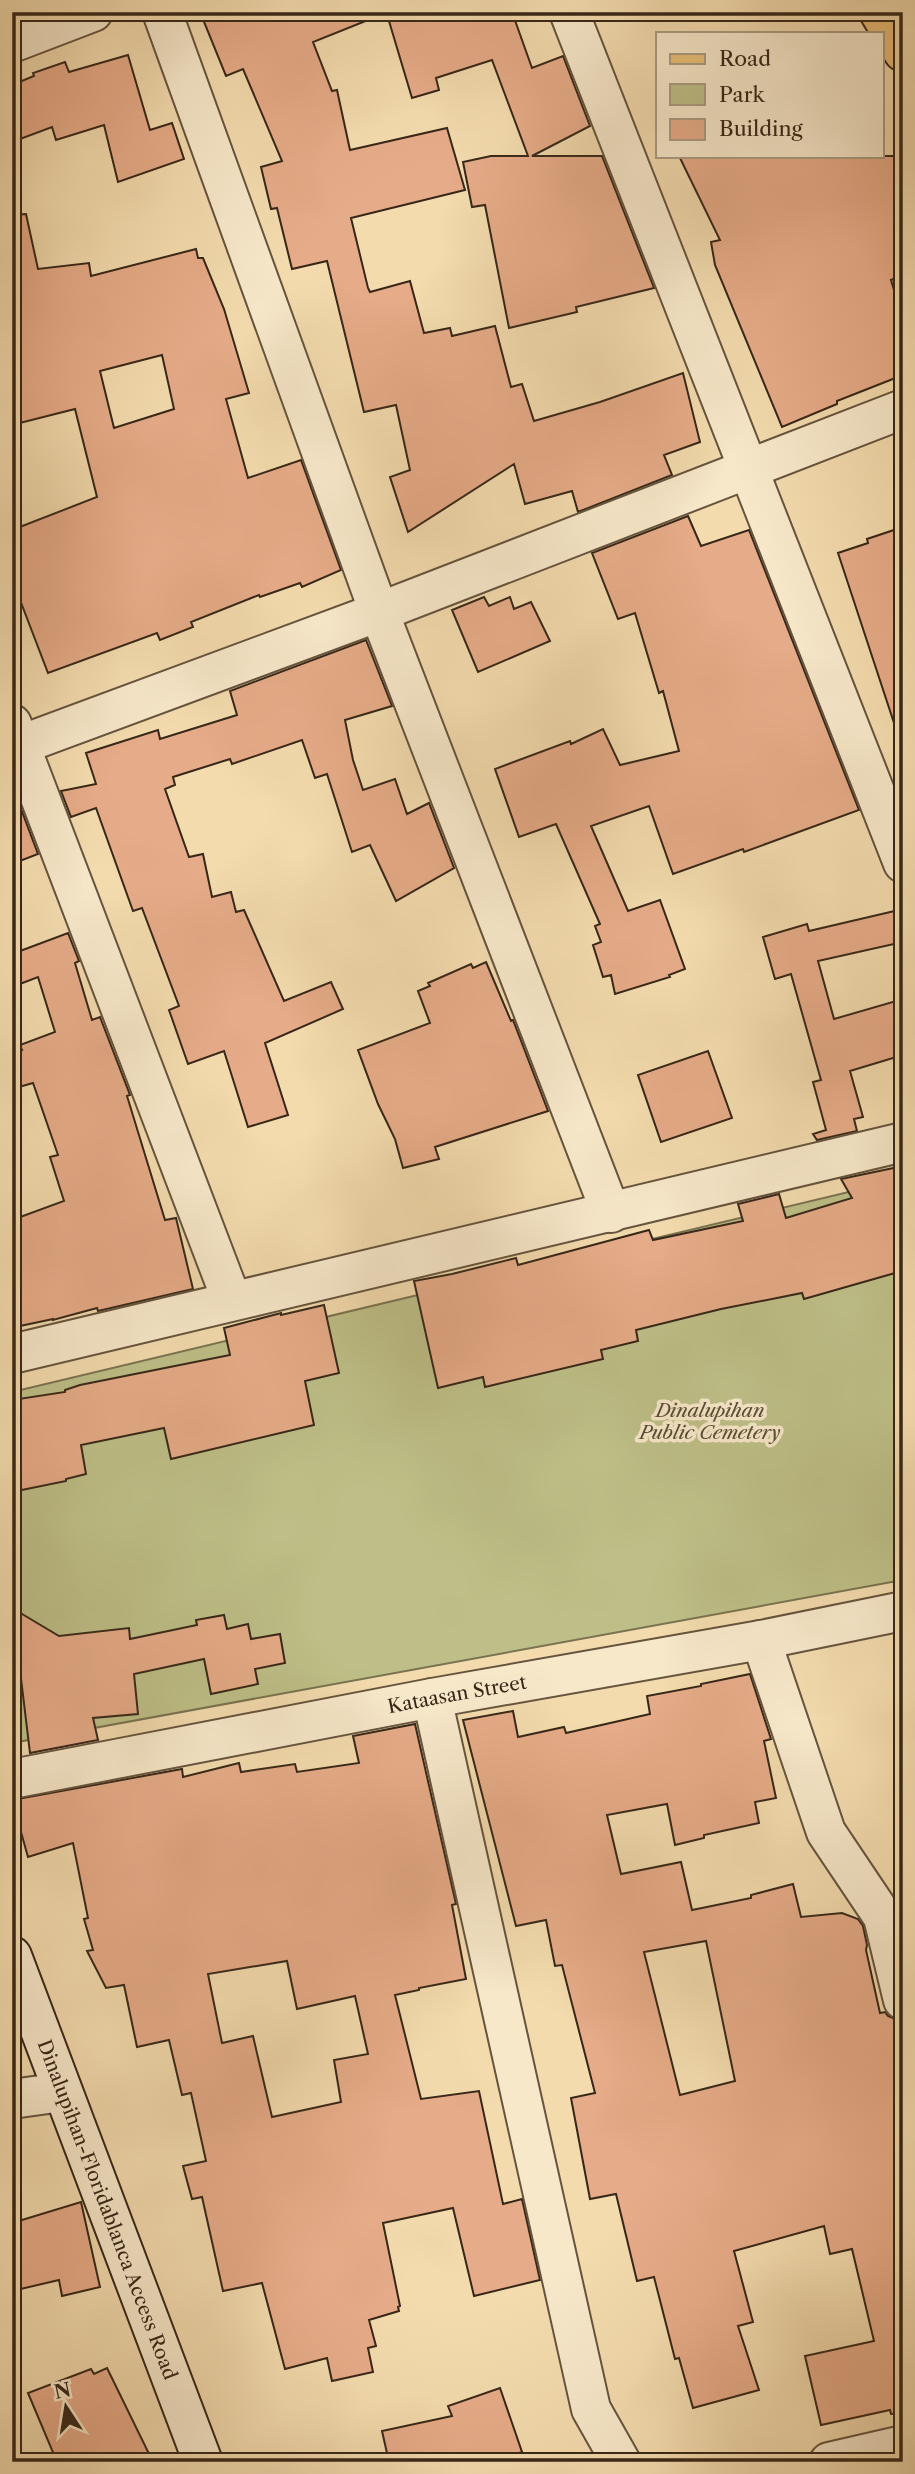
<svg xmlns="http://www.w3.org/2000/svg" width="915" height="2474" font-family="'Libre Caslon Text',serif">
  <rect width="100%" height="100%" fill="#f3dbae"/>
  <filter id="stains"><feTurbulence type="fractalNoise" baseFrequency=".00286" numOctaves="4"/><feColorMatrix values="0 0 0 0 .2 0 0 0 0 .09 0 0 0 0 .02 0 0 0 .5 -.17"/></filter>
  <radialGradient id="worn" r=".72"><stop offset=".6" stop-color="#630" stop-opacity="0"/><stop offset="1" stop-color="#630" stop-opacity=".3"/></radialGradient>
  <path fill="#bebf88" stroke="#7a7350" stroke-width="2" d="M903,1179V1580L12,1743V1392Z"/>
  <path fill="#e6ab88" stroke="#372718" stroke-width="2" fill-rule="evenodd" d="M200,12H383V14L313,42L332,91L337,90L350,150L447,128L465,190L351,218L368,288L370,292L410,281L424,333L450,328L452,336L495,326L511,387L522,384L534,421L600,402L683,373L700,442L664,455L672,475L578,512L572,491L525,504L514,464L408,532L390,477L410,470L396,405L364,412L327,261L292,269L277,208L271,209L261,167L282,161L243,69L226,76Z
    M413,12H512L532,68L563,56L590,126L532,156H602L654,288L576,307L577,312L509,328L485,205L472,207L463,162L491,156H528L492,60L436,78L439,90L412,98L389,21Z
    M128,55L150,130L172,123L184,159L118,182L104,125L56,140L52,127L12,142V85L34,76L33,73L65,62L69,72Z
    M679,156H903V276L891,280L903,320V375L837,401V404L782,427L715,265L711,242L720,240Z
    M26,214L38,269L89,263L91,276L196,249L198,258H203L224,309L249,393L226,399L248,478L301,460L341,570L302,587L300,583L260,597L259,595L191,622L193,627L160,640L157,633L48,673L12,579V530L97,497L75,409L12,425V215ZM162,355L174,409L114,428L100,371Z
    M688,516L701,546L749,530L859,810L744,852L743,849L673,874L649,806L591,826L628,911L660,900L685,969L669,975L670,977L615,994L611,975L603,977L593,945L601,942L595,926L600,924L556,824L519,837L495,769L570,741L571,744L603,729L620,765L679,751L663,691L659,693L635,613L618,619L592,553Z
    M903,527V732H897L838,553L868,543L867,539Z
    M484,597L489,606L510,597L514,609L531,602L550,641L478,672L452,610Z
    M366,640L392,706L345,720L353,760L363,790L395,779L407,814L429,803L454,868L396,901L370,845L352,852L327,774L315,778L302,740L232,764L230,759L173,777L175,785L165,789L189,857L203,854L212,897L231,892L236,912L244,910L284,1001L331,982L343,1009L265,1043L288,1115L248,1127L224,1051L188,1064L169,1010L179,1006L142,908L133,911L96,808L71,817L61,791L96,784L86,753L158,730L160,739L237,715L230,691Z
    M18,801L38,854L12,864V802Z
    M903,909V942L818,961L834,1019L903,999V1055L850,1071L863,1117L854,1119L857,1131L817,1140L813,1134L826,1130L813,1082L821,1080L791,974L775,979L763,937L807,924L809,931Z
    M68,933L79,961L75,963L92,1020L100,1017L130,1095L127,1096L165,1220L176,1218L193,1289L98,1311L97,1308L53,1320V1319L20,1326L12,1287V1220L64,1201L50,1157L58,1155L33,1083L12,1089V1052L22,1050L20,1045L55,1032L38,977L12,987V954Z
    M486,962L511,1021L513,1020L548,1111L435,1147L439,1159L403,1168L395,1139L378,1104L358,1050L430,1023L418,991L430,986L428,983L471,964L473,968Z
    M708,1051L732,1118L661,1142L638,1075Z
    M903,1166V1247L896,1250L902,1271L804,1299L802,1293L721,1309L636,1330L638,1341L601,1350L603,1359L485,1387L483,1377L438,1388L414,1281L452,1274L516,1258L518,1265L649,1230L653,1240L743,1221L738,1204L779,1194L786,1218L852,1198L841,1179Z
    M324,1305L339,1373L305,1381L314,1425L171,1459L164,1428L81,1445L86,1474L66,1479V1481L12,1492V1400L65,1392V1390L80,1385L230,1355L224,1328L281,1313V1315Z
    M12,1608L59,1636L129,1628L130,1639L197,1625L196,1620L224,1615L227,1629L248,1624L251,1639L280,1634L285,1663L255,1669L258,1684L211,1694L204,1659L134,1674L138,1714L93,1718L98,1740L30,1753L19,1662L12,1659Z
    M750,1674L771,1739L764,1741L776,1798L755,1802L759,1823L704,1835V1838L675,1845L667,1804L607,1815L621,1874L681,1862L692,1910L751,1898V1895L793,1884L801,1917L842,1913L858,1919L863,1926L867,1945L866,1950L880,2013L885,2012L888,2016L900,2021L903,2034V2413L891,2414L890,2410L821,2425L805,2356L874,2341L852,2249L830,2254L824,2226L734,2251L753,2322L738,2326L759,2390L693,2408L679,2358L675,2359L654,2277L637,2281L616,2194L590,2199L571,2098L595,2093L562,1965L555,1966L546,1920L516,1926L463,1720L513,1711L518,1737L564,1727L566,1733L650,1714L647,1696L701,1686V1684ZM706,1941L735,2081L680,2095L644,1952Z
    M415,1724L456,1904L452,1905L466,1979L419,1988V1990L395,1995L421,2099L479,2091L503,2204L522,2199L540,2280L474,2296L453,2208L383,2223L400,2306L398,2307L399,2311L369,2320L376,2346L368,2348L373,2372L332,2381L327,2358L285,2369L262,2283L223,2291L202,2197L192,2199L183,2166L206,2161L191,2093L182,2095L169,2040L137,2047L124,1985L106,1988L87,1951L93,1950L84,1919L88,1918L73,1843L28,1857L12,1800L182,1769L183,1777L239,1763L241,1772L295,1764L297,1772L359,1763L353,1736ZM287,1961L297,2009L355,1996L368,2054L334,2060L341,2102L272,2117L253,2036L222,2043L208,1974Z
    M81,2202L100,2287L62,2296L59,2280L12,2291V2223Z
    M107,2368L153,2462H57L28,2393L91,2369L94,2374Z
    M500,2388L522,2452L494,2462H389L382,2431L452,2416L448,2406Z"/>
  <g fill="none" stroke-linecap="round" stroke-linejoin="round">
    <g stroke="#66543e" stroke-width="42">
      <g id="minor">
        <path d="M162,12L379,612L611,1213"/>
        <path d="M569,12L903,863"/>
        <path d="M12,43L93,12"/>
        <path d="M12,724L232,1301"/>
        <path d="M12,748L379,612L903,409"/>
        <path d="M12,1354L903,1142"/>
        <path d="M761,1640L826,1832L883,1917L903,2000"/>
        <path d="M432,1698L591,2409L621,2462"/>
        <path id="s1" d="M12,1779L432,1698L761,1640L903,1611"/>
        <path d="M12,2099L62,2092"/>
        <path d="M829,2462L903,2445"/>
      </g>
    </g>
    <g stroke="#372718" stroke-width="42">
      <g id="secondary">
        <path id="s2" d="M12,1956L203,2462"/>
      </g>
    </g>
    <g stroke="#372718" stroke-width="42">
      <path id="primary" d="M879,12L903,52"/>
    </g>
    <use href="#minor" stroke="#f7e8ca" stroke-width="38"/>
    <use href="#secondary" stroke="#f7e8ca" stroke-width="38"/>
    <use href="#primary" stroke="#eabe77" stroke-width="38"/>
  </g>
  <g text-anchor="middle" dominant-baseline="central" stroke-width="7" stroke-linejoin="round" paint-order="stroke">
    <g font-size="19" font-style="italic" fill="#594d34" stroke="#f7e8ca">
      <text x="710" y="1410">Dinalupihan<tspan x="710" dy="22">Public Cemetery</tspan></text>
    </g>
    <g font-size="19" fill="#372718" stroke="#f7e8ca">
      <text stroke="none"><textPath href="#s1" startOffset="453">Kataasan Street</textPath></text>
      <text stroke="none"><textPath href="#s2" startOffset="271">Dinalupihan-Floridablanca Access Road</textPath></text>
    </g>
  </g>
  <rect width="915" height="2474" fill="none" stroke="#f3dbae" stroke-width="42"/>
  <rect x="14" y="14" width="887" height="2446" fill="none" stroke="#372718" stroke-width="3.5"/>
  <rect x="21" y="21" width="873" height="2432" fill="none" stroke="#372718" stroke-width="2"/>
  <rect x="656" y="32" width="228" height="126" fill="#f7e8ca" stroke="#aa9b83" stroke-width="2"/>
  <rect x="670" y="54" width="35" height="10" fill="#eabe77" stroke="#aa9b83" stroke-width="2"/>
  <text x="719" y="66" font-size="21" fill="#372718">Road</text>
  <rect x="670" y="84" width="35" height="21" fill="#bebf88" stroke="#aa9b83" stroke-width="2"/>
  <text x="719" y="102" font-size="21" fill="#372718">Park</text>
  <rect x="670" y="119" width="35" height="21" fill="#e6ab88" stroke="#aa9b83" stroke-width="2"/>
  <text x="719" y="136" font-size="21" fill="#372718">Building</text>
  <g transform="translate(66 2407) rotate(348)" stroke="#f7e8ca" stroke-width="5" paint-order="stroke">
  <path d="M0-5L12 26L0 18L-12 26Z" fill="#372718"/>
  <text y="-10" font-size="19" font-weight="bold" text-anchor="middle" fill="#372718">N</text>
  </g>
  <rect width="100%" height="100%" filter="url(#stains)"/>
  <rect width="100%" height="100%" fill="url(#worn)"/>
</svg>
